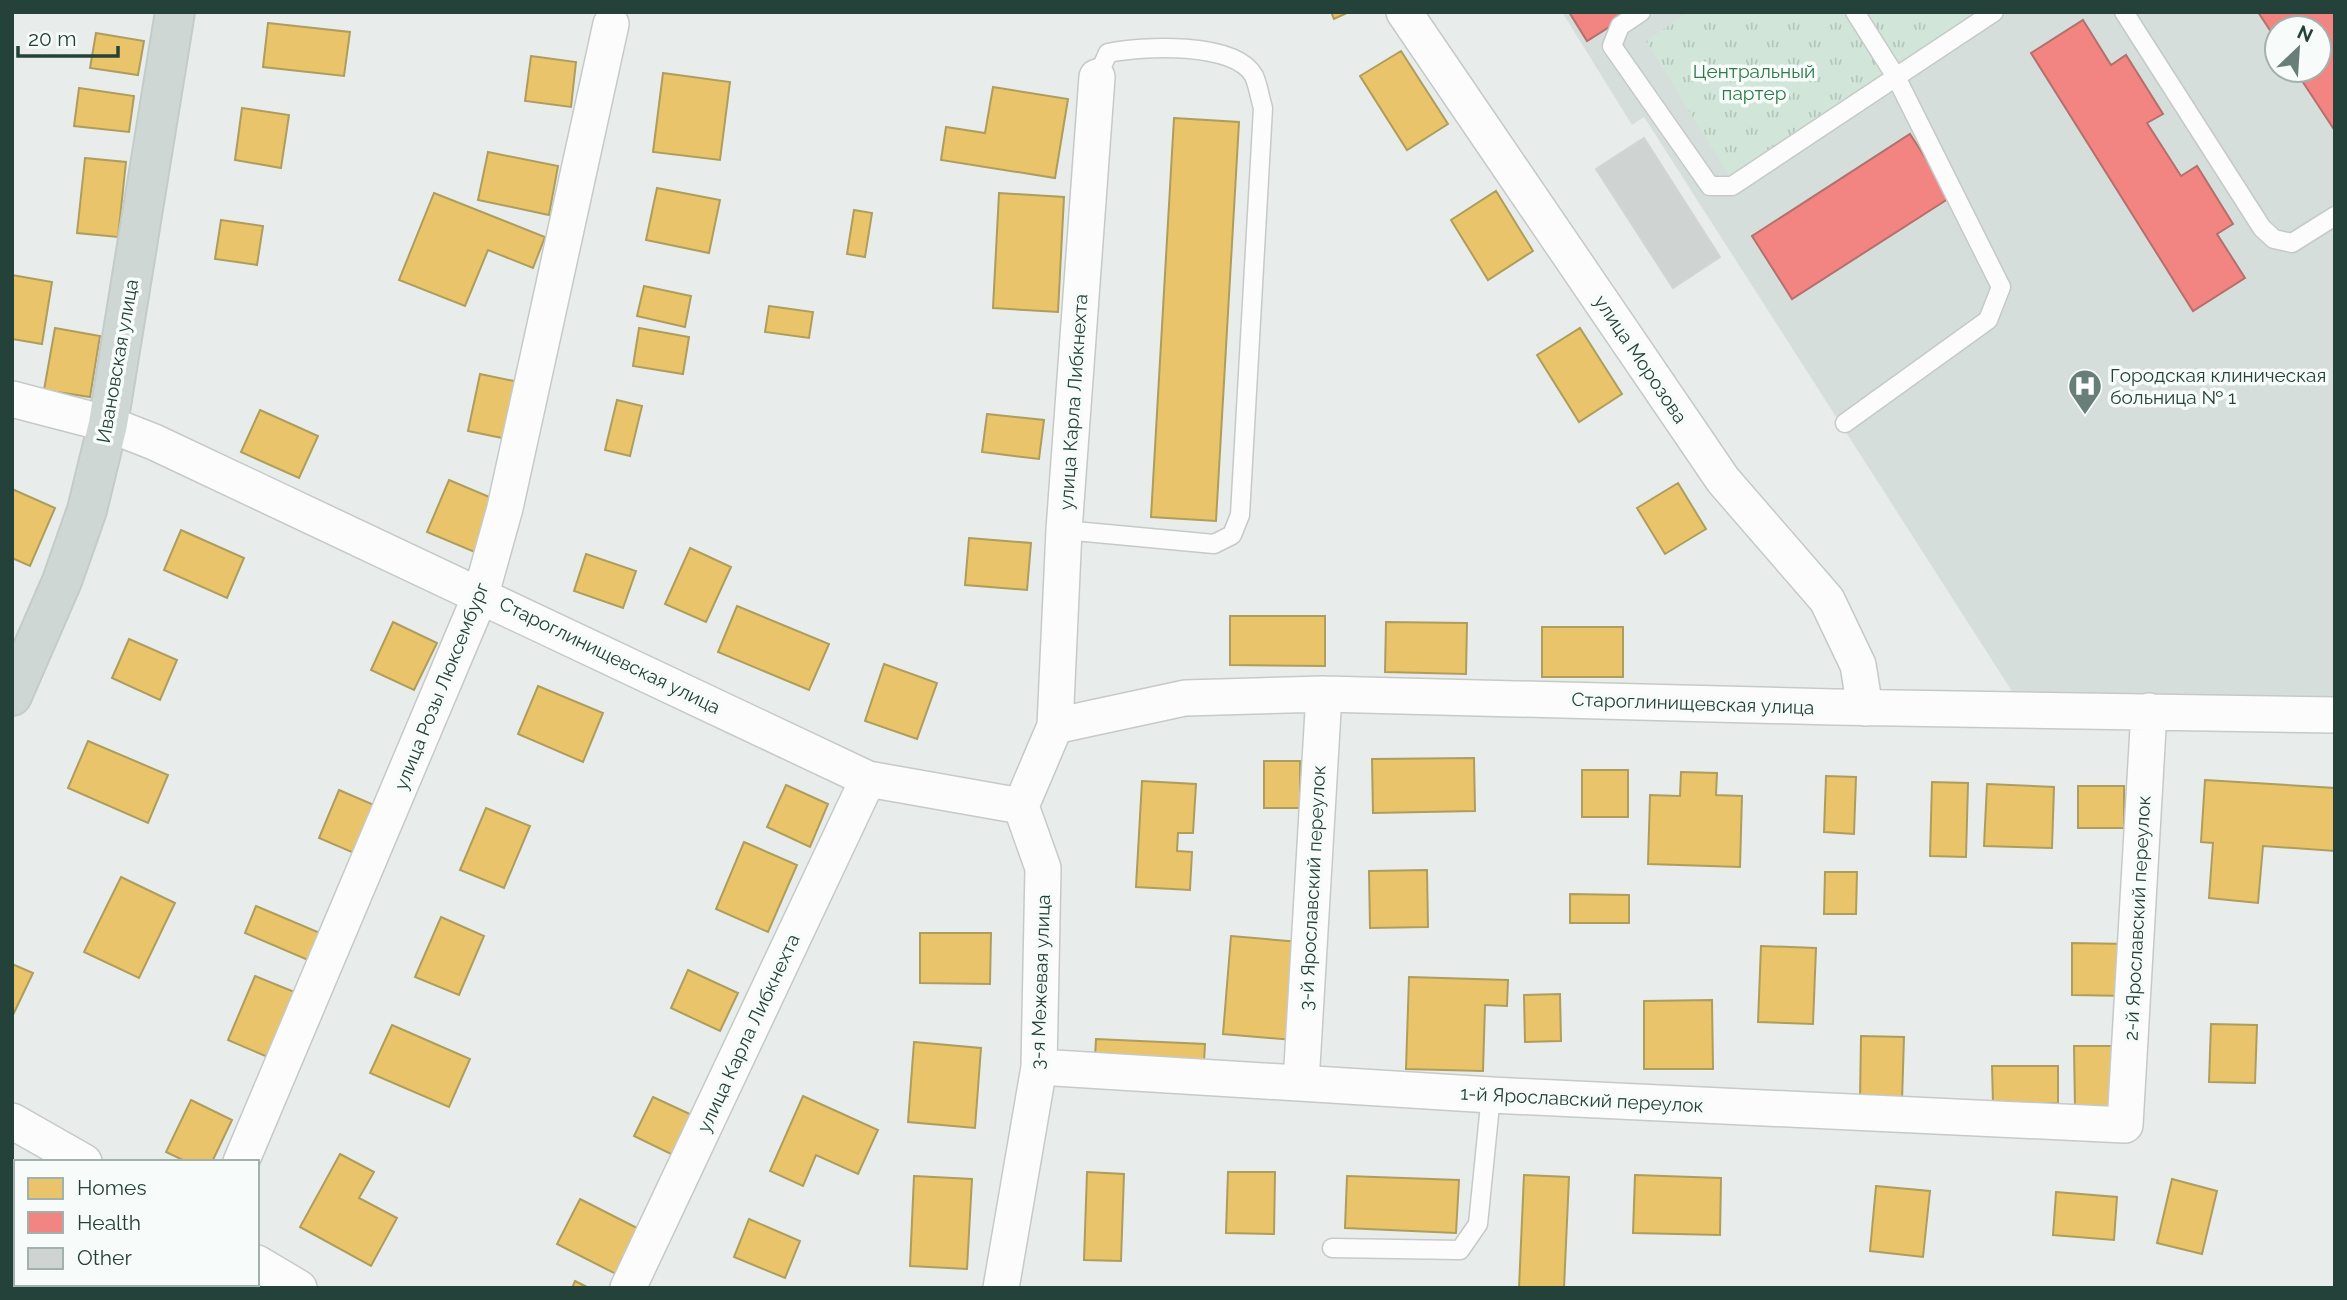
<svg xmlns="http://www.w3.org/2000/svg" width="2347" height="1300" font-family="Raleway,sans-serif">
  <defs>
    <pattern id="park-tufts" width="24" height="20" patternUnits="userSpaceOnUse" patternTransform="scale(1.75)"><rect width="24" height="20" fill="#d1e6d8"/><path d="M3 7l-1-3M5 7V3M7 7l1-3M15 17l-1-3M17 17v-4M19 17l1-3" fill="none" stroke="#b3c6ba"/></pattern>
  </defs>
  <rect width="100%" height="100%" fill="#e8edeb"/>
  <path fill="#d6dedb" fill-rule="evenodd" d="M1562,12H2335V725L2022,707L1644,117L1632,125ZM2277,28H2319V70H2277Z"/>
  <path fill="url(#park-tufts)" d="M1689,12H1978L1733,182L1646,41Z"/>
  <path fill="#e9c46a" stroke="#ae9d5c" stroke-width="2" d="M1331,12H1349L1334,19Z
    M268,23L350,32L344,76L263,67Z
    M96,33L144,41L138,75L90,68Z
    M1401,51L1448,124L1407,150L1360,76Z
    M531,56L576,62L571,107L525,101Z
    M663,73L730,82L720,160L653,152Z
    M993,87L1068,99L1055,178L941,160L946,127L985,133Z
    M79,88L134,96L129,132L74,126Z
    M242,108L289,115L281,168L235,160Z
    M1174,118L1239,122L1216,521L1151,517Z
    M488,152L558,166L549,215L478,200Z
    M85,158L126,162L118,237L77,233Z
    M657,188L720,200L709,253L646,240Z
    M1496,191L1533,251L1488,280L1451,220Z
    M434,193L545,237L533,268L488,250L465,306L399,280Z
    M999,193L1064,197L1058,312L993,308Z
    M854,210L872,213L865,257L847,254Z
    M221,220L263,226L257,265L215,259Z
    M12,275L52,282L42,344L12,339Z
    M644,286L691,296L685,327L637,316Z
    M769,306L813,312L809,338L765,332Z
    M55,328L100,336L90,397L44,390Z
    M639,328L689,337L683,374L633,366Z
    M1580,328L1622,394L1579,422L1537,355Z
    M480,374L519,382L507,439L468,431Z
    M617,400L642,406L630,456L605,450Z
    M260,410L318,436L299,478L241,452Z
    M987,414L1044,420L1039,459L982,452Z
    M449,480L499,501L477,553L427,532Z
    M1678,483L1706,529L1665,554L1637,508Z
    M12,489L55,508L30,566L12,558Z
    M181,530L244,558L227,598L164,570Z
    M969,538L1031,543L1027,590L965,585Z
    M690,548L731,567L706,622L665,604Z
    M586,554L636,571L623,608L574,591Z
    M737,606L829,644L809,690L718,652Z
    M1230,616H1325V666L1230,665Z
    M393,622L437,643L414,690L371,670Z
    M1386,622L1467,623L1466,674L1385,672Z
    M1542,627H1623V677H1542Z
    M129,639L177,660L160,700L112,678Z
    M884,664L937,683L917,739L865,721Z
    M538,686L603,713L583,762L518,734Z
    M88,741L168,775L148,823L68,788Z
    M1474,758L1475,811L1373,813L1372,759Z
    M1264,761H1300V808H1264Z
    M1582,770H1628V817H1582Z
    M1681,772L1717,773L1716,795L1742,796L1740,867L1648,864L1650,795L1680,796Z
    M1826,776L1856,777L1854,834L1824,832Z
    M2205,780L2335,788V851L2263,846L2258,903L2209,898L2213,843L2201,842Z
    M1142,781L1196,784L1193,833H1178L1177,851L1192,852L1190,890L1136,887Z
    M1932,782L1968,783L1966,857L1930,856Z
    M1987,784L2054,787L2052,848L1984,846Z
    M786,785L828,804L810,847L767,827Z
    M2078,786H2124V828H2078Z
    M339,790L374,805L354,853L319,838Z
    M486,808L530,826L504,888L460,870Z
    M744,842L797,865L768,932L716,909Z
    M1427,870L1428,927L1370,928L1369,871Z
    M1825,872H1857L1856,914H1824Z
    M121,877L175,903L139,978L84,952Z
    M1570,894L1629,895V923H1570Z
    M256,906L320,933L308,960L245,933Z
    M441,917L484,936L459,995L415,977Z
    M920,933H991L990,984L920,983Z
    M1231,936L1300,942L1293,1040L1223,1034Z
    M2072,943L2129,944V996L2072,995Z
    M1761,946L1816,948L1813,1024L1758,1022Z
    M12,964L33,973L12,1017Z
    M688,970L738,993L720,1031L671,1008Z
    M255,976L297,993L270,1058L228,1040Z
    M1409,977L1508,980L1507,1006L1485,1005L1483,1071L1406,1069Z
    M1560,994L1561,1041L1525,1042L1524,995Z
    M1712,1000L1713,1069H1644V1001Z
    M2211,1024L2257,1025L2255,1083L2209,1082Z
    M392,1025L470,1059L449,1107L370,1073Z
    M1861,1036L1904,1037L1902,1101L1860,1100Z
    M1096,1039L1205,1044L1203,1079L1094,1074Z
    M914,1042L981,1048L975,1128L908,1122Z
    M2074,1046H2120V1108L2075,1109Z
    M1992,1066H2058V1103L1993,1104Z
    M803,1096L878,1130L858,1174L816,1155L803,1186L770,1171Z
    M653,1097L692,1115L673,1155L634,1136Z
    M191,1100L232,1120L212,1162H187L166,1152Z
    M340,1154L374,1172L359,1198L397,1218L371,1266L300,1227Z
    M1087,1172L1124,1174L1121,1261L1084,1260Z
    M1228,1172H1275L1274,1234L1226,1233Z
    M1524,1175L1569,1177L1564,1288H1519Z
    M1635,1175L1721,1178L1720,1235L1633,1233Z
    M914,1176L972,1179L967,1269L910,1266Z
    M1347,1176L1459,1180L1456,1233L1345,1228Z
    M2172,1179L2217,1191L2202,1254L2157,1243Z
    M1876,1186L1930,1191L1923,1257L1870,1251Z
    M2056,1192L2117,1197L2114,1240L2053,1235Z
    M580,1199L641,1230L618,1275L557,1244Z
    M749,1219L800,1241L785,1278L734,1257Z
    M575,1281L589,1288H572Z
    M103,1284H171L169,1288H101Z"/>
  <path fill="#f28482" stroke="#b4706c" stroke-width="2" d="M1569,12H1633L1587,41Z
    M2258,12H2335V131L2295,70H2319V28H2277V41Z
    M2083,20L2111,65L2126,55L2163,114L2147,123L2181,176L2197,166L2233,224L2217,234L2245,278L2193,311L2031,53Z
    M1910,134L1951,197L1792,299L1752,236Z"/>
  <path fill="#cfd4d2" stroke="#d1d6d4" stroke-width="2" d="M1644,138L1720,257L1673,288L1596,169Z"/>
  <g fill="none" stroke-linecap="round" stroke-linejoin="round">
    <g stroke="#c5cac8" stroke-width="21">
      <path id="service" d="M1641,12L1620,26L1612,46L1710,186H1732L1896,77L1855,12
        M2124,12L2262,228L2274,239L2292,243L2335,216
        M1845,423L1988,320L2001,287L1896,77L1994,12
        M1064,530L1214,544L1232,535L1240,515L1263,108C1260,98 1258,85 1254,76C1235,41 1141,46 1108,53L1097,77
        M1332,1248L1460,1250L1478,1224L1491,1095"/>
    </g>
    <g stroke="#c5cac8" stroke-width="38">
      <path id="minor" d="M1404,12L1723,480L1827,600L1858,665L1865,708
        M12,399L108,424L154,442L868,779L1021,806
        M1055,726L1185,698L1324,694L1834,707L2335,715
        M1039,1067L1491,1095L2125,1125L2149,711
        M1301,1083L1324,694
        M12,1121L84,1162
        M241,1162L481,594L505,508L611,24
        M257,1263L299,1288
        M187,1288L188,1284
        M628,1288L868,779
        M1001,1288L1039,1067L1043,868L1021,806L1055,726L1064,530L1097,77"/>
    </g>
    <g stroke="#c3ccc9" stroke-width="42">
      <path id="primary" d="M12,696L62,581L87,510L108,424L175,12"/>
    </g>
    <use href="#service" stroke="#fcfcfc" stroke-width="18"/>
    <use href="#minor" stroke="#fcfcfc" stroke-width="35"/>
    <use href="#primary" stroke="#cfd7d5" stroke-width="38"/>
  </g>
  <defs>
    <g id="hospital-pin" transform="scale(1.75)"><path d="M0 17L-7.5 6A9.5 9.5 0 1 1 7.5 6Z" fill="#697e78" stroke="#f7fbf9"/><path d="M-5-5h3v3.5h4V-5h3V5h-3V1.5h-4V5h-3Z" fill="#fff"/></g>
  </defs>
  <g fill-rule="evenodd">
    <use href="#hospital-pin" x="2085" y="386"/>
  </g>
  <g text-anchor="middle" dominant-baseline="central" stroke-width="7" stroke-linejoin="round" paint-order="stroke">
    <g font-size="19" fill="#2d7a4b" stroke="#f7fbf9">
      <text x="1754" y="71">Центральный<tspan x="1754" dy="22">партер</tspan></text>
    </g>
    <g font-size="19" fill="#24423a" stroke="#f7fbf9">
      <text transform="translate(1641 359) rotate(56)">улица Морозова</text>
      <text transform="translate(117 361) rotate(-80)">Ивановская улица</text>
      <text transform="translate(1073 402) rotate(-86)">улица Карла Либкнехта</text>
      <text transform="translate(610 655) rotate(26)">Староглинищевская улица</text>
      <text transform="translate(441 686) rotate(-68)">улица Розы Люксембург</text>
      <text transform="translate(1693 703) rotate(2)">Староглинищевская улица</text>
      <text transform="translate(1312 888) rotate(-87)">3-й Ярославский переулок</text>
      <text transform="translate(2137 918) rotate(-87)">2-й Ярославский переулок</text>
      <text transform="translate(1040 982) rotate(-88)">3-я Межевая улица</text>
      <text transform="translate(748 1033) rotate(-65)">улица Карла Либкнехта</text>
      <text transform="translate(1582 1099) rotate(3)">1-й Ярославский переулок</text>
    </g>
    <g font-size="19" fill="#24423a" stroke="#f7fbf9" text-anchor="start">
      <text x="2110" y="375">Городская клиническая<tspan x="2110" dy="22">больница № 1</tspan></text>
    </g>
  </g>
  <rect width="2347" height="1300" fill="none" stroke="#24423a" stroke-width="28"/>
  <rect x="14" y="1160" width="245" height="126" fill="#f7fbf9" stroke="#a3b1ad" stroke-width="2"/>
  <rect x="28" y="1178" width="35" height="21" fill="#e9c46a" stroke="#a3b1ad" stroke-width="2"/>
  <text x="77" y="1195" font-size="21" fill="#24423a">Homes</text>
  <rect x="28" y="1212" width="35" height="21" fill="#f28482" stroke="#a3b1ad" stroke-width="2"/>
  <text x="77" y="1230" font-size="21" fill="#24423a">Health</text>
  <rect x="28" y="1248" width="35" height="21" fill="#cfd4d2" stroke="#a3b1ad" stroke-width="2"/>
  <text x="77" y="1265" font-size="21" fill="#24423a">Other</text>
  <g transform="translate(2298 49) rotate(25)"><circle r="33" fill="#f7fbf9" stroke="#a3b1ad" stroke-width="2"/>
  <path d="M0-5L12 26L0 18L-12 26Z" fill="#697e78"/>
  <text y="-10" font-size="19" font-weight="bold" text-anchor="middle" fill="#24423a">N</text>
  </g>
  <path d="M18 46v10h100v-10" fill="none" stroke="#24423a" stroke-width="3.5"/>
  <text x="28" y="46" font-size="21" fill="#24423a" stroke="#f7fbf9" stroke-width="5" paint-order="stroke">20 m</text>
</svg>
